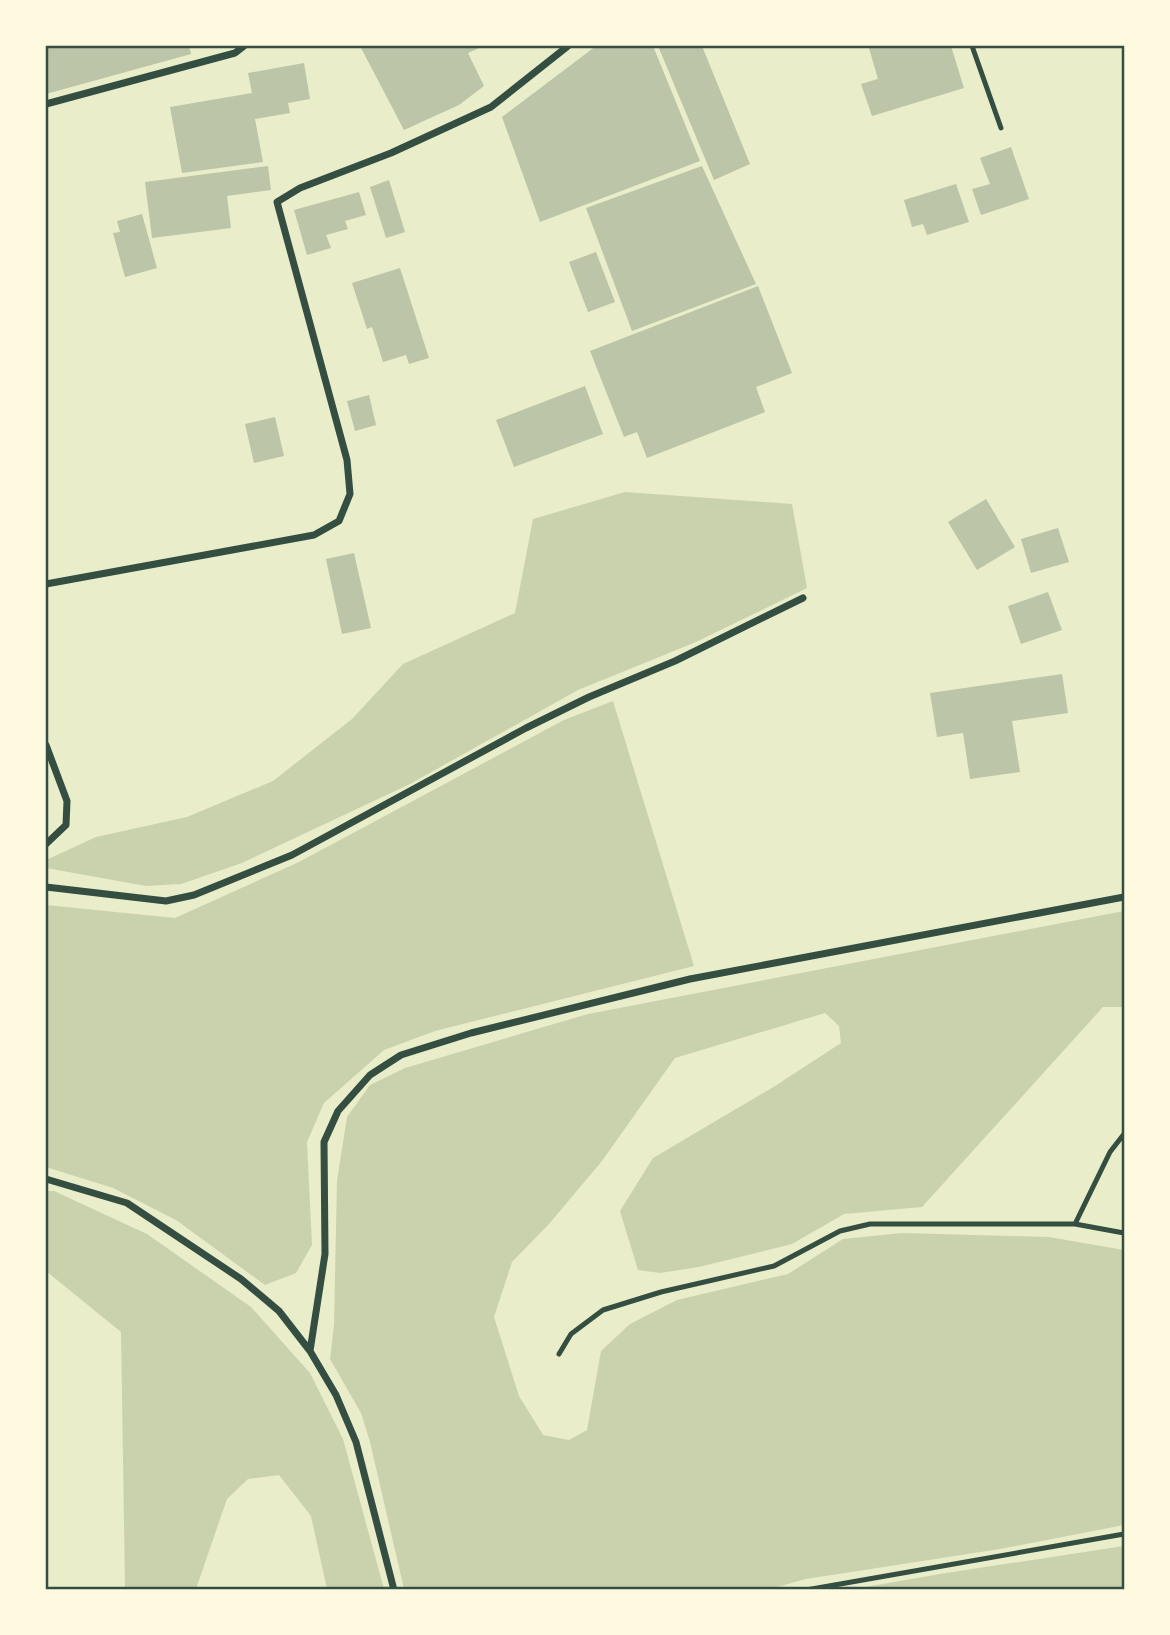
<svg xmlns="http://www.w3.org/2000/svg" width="1170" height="1635" font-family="Barlow,sans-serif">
  <rect width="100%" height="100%" fill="#e9edc9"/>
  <path fill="#cad2ad" d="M625,492L792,504L807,588L696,642L578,690L410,784L242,863L181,884L146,886L46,868V860L96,837L187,817L273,781L352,719L403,664L515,613L533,519Z
    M613,701L694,966L435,1031L384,1050L324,1103L307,1142L312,1245L296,1273L265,1285L176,1220L113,1188L46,1167V905L175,918L299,862L564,720Z
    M1124,911V1007H1103L922,1207L844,1214L792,1244L699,1267L660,1273L638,1270L620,1211L653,1158L775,1086L841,1043L839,1026L825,1013L675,1058L602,1161L549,1224L512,1262L494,1317L519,1396L543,1435L569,1440L587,1430L601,1351L630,1324L677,1300L788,1274L843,1239L902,1233L1049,1237L1124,1250V1525L1000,1549L806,1579L770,1589H404L370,1442L361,1413L330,1359L334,1325L337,1181L347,1117L370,1085L405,1068L588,1014Z
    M46,1191H54L147,1234L251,1307L310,1373L343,1439L384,1589H327L311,1516L279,1475L248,1479L227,1499L196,1589L134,1590L125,1587L121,1332L46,1271Z
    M1124,1546V1589H854L946,1573Z"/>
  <path fill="#bcc5a7" d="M46,46H189L191,54L46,94Z
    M360,46H484L468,53L484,86L459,105L404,130Z
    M596,46H653L700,161L540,222L502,117Z
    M658,46H702L750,164L714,180Z
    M877,46H951L964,88L872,116L861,84L878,79L869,48Z
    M304,63L310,99L288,103L290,113L255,119L263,162L182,173L170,107L252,93L248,73Z
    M1011,147L1029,199L981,215L972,189L990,184L980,158Z
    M268,166L271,190L227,196L231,228L152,238L145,182Z
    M702,166L756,284L632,331L586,208Z
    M389,180L405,232L386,238L370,187Z
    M956,184L969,222L927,235L923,224L912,227L904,200Z
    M359,192L366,215L345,221L348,229L326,235L331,248L307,255L294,210Z
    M142,214L157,268L125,277L113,233L120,232L117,221Z
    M596,252L615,302L588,312L569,262Z
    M400,268L429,358L409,364L406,355L383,362L372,327L367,329L352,283Z
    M758,286L792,373L756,387L765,412L647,458L637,432L624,437L590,351Z
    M585,386L603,434L514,467L496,420Z
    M369,395L376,425L355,431L347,401Z
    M275,417L284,456L254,463L245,424Z
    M986,499L1015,547L977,570L948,522Z
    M1058,528L1069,562L1031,573L1021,539Z
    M354,553L371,628L342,634L326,559Z
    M1048,592L1062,630L1021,644L1008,606Z
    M1062,674L1068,713L1012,721L1020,772L970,779L963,733L937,737L930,693Z"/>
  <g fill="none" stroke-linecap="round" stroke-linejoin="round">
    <path stroke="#344e41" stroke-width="5" d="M972,46L1001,128
      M1075,1224L1110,1152L1124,1134
      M559,1354L571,1334L603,1310L661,1292L774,1266L840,1231L870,1224H1075L1124,1233
      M806,1590L1124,1534"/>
    <path stroke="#344e41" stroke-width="7" d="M46,104L235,53L244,46
      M46,584L314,535L339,521L350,494L347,460L277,202L300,188L391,153L491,107L568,46
      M46,745L67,801L66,825L46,844
      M46,887L166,901L194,895L292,855L526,728L589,697L675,661L803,598
      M46,1179L127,1203L241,1279L279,1311L310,1351L336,1395L356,1442L394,1590
      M310,1351L325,1254L324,1142L338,1111L370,1075L401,1055L471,1033L690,979L1124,897"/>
  </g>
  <rect width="1170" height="1635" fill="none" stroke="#fefae0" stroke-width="94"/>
  <rect x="47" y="47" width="1076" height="1541" fill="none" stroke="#344e41" stroke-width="2.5"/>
</svg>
